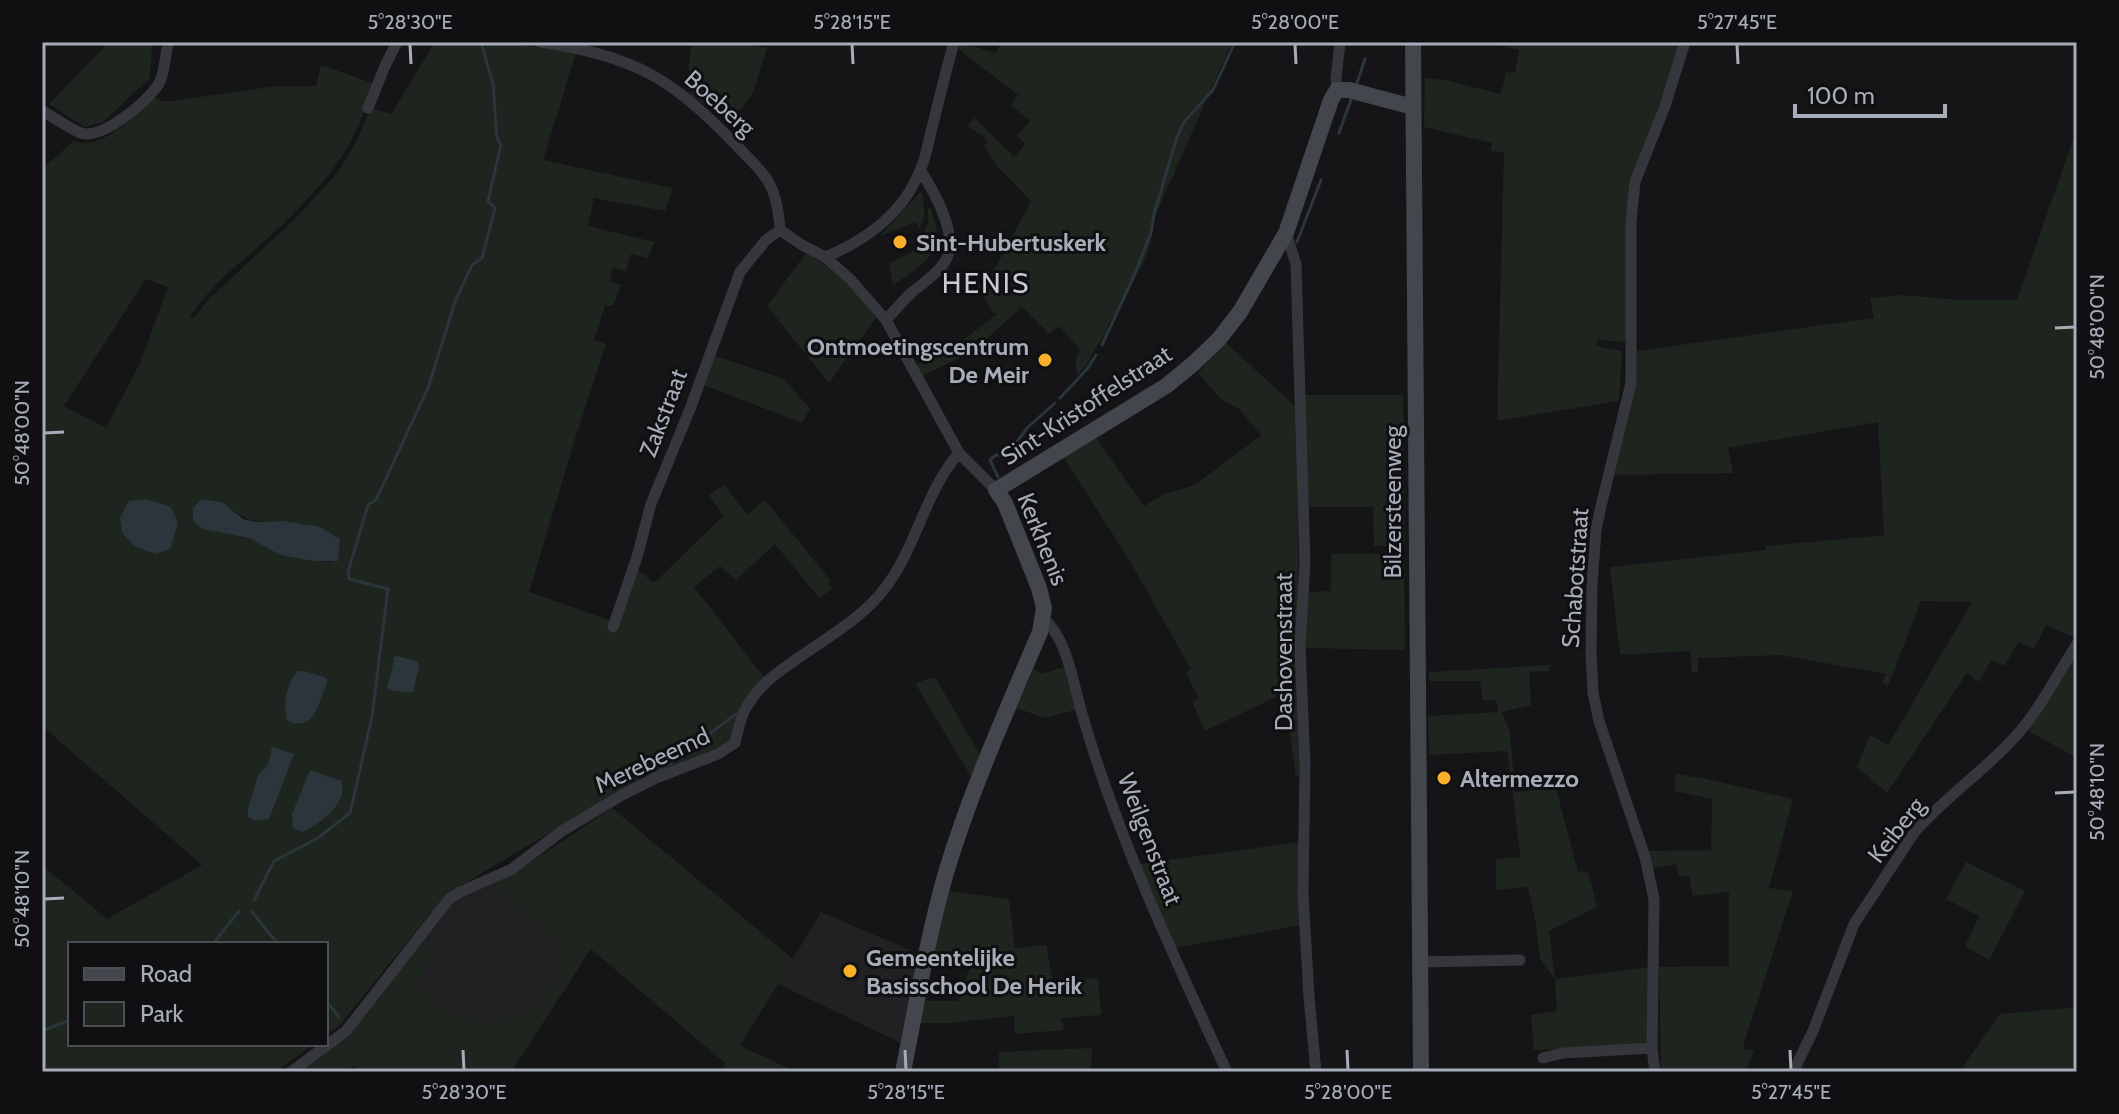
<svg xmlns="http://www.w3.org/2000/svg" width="2119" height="1114" font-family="Cabin,sans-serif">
  <rect width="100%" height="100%" fill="#151517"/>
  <path fill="#212124" d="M496,881L505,898L557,940L562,976L530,1013L482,1025L438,1005L418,987L427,961L429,930L452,899Z
    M821,912L919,954L901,1043L778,984Z"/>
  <path fill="#1d251e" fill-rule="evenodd" d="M109,42H144L152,46L150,78L103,122L85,127L49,104Z
    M435,42H500L576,53L543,160L673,188L665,211L594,198L588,226L654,242L648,258L631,254L626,271L613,268L610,281L621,285L613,306L605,305L594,340L606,344L575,439L529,592L612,621L636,568L654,583L723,516L709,495L724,485L747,514L765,500L831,581L828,584L832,589L819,598L775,544L736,580L720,566L694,587L765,678L731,739L719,748L621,790L445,895L339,1026L326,1035V944H70V1044H314L275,1072H42V865L107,919L202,865L42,726V169L74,141C97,153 138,115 154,97L162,101H171L278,86H316L321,65L375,84C367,103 361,122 351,141C333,174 304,204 277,230C246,258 214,282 190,316L193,319L208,300L297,217L337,173L355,144L371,108L391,114ZM146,279L168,287L140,363L106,428L64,406ZM224,503C248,523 252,522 283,521L331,563L280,555L249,538L202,529Z
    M692,42H736L767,48L753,93L731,123L691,95C688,76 688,61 692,42Z
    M959,42L996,53L1001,42H1232L1156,214L1149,249L1143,263L1107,328C1104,340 1098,342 1093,352C1088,363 1087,365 1078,375L1075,362L1080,349L1059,326L1049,334L1022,307L972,352L922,376L916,365L962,341L998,313H993L977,286L991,276L1031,201L998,167L984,146L988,142L982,135L967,126L975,118L1014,157L1026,144L1017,136L1030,121L1011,105L1018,95L957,48Z
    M1484,42H1682L1636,169L1629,342L1598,340L1596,346L1622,351L1619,401L1497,421L1504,152L1491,151L1492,143L1424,127L1425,78L1445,80L1501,94L1506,72L1515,73L1519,50Z
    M2077,128L2076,638L2046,625L2034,649L2019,642L2004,666L1991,660L1979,682L1967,673L1887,793L1857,767L1870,735L1888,745L1972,602L1921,601L1888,686L1882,683L1886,674L1780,655L1698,658V672L1692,673L1690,651L1620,655L1610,567L1766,550V546L1884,535L1878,422L1728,448L1733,473L1611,475L1633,385L1637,351L1874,318L1870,298L1901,295L1959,300H2017Z
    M921,191C924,204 927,218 919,229L916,222L880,236Z
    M928,208H931C933,217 938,230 937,240C936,258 907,276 893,285L889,263L925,246L922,236L928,223Z
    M806,253C836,271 855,289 876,318L829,383L767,306Z
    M1225,342L1295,406C1299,529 1298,652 1303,775L1296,777L1284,693L1205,731L1192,702L1199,699L1186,673L1191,669L1128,558L1064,458L1096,438L1144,506L1164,494L1195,485L1261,435L1239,409L1222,400L1198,373Z
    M713,355L784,379L810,409L802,423L704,385Z
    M1304,395H1403L1405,546H1374L1373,507H1305Z
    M1331,554H1404L1405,650L1306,648L1305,592L1331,591Z
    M2077,652V758L2028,731Z
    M1551,665L1548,671L1529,672L1531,705L1502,712L1510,732L1515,792L1556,788L1578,872L1588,871L1597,907L1549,931L1555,979L1649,967V1039L1644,1045L1534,1050L1531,1015L1557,1011L1555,980L1540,959L1536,925L1528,887L1496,890V859L1521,857C1515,821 1513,786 1507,751L1429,755L1428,716L1498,712L1496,700H1483L1480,681H1429V672Z
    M1064,667L1075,710L1045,718L1016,708L1034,669L1042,674Z
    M935,677L982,758L973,780L915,683Z
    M1675,774L1702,778L1793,799L1769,888L1793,891L1744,1043L1743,1049L1754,1051L1745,1072H1661L1659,967L1729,966V892L1693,896L1689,876L1679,877L1676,864L1652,869L1647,851L1711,850L1712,799L1675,791Z
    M612,808L793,959L740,1046L797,1072H721L725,1063L591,949L511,1072H357L354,1066L358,1062L350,1069L349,1072H299L352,1032L429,930L427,961L418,987L438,1005L482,1025L530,1012L562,976L557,940L505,898L496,881L516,872Z
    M1300,842L1302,925L1175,948L1139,864Z
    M1966,862L2025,891L1989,960L1965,946L1979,916L1946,899Z
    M947,891L1009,899L1015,948L1046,945L1053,980L1098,978L1101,1015L1061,1018L1064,1030L1015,1034L1014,1016L949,1023H919L925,1001H958L971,965L933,958Z
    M2077,1007V1072H1959L2000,1014Z
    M1092,1048L1091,1072H999V1052Z"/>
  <path fill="#2b353c" d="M146,499L171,507L178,523L170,549L155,554L134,546L122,533L120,518L129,501Z
    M202,499L224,503L243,519L256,522L283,521L320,527L340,539L338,561H314L280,555L249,538L202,529L193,521V508Z
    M397,656L418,662L419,667L413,693L390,690L387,687L394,661L393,657Z
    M298,671H304L324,677L327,679V683C318,704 315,732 287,721C283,704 286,683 298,671Z
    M272,747L294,754L269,819L255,821L248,817V808L258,776L268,764Z
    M310,770L341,781C349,803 320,824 302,832L293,828L292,814Z"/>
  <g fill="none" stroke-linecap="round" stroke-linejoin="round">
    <path stroke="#2b353c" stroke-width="3" d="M1356,86L1365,59
      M1339,133L1352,97
      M1297,242L1321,180
      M1102,345L1133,278L1151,233L1154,214L1177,137L1184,122L1213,90L1235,42
      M1060,398L1087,369L1096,355
      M998,477L990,460L996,455L1006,456L1028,427L1055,403
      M651,775L664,768L736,714
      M254,900L274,861L318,838L350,813L372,717L388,589L349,579L348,572L368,505L376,500L428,388L455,302L472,265L482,258L495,208L488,201L501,145L497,138L493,84L481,42
      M252,912L278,944
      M213,944L239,911
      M326,1001L339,1017
      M42,1031L70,1020"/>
    <path stroke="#36373c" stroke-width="11" d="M540,42C579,48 617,56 652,75C684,93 711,119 737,146C746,156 758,166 766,178C776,192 779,213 780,230
      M1337,90L1336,79L1340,42
      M368,108L385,66L397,42
      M42,111C54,117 69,129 81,133C102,140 147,102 158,85C166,73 164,55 169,42
      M780,230L802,245L825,257L851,280L886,320L959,453L996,490
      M1286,233L1296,264L1305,564L1300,646L1305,765L1303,894L1309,997L1316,1072
      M825,257C865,241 902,214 919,173C927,157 929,137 934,120C940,94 947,68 954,42
      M886,320C894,311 902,302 911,293C923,283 940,272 947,258C958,233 934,192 921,171
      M1044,619C1068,640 1073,684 1082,714C1118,838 1173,955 1227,1072
      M613,627L637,557L651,504L690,409L740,272L766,240L780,230
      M1419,962L1520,960
      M1543,1058L1563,1053L1652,1048
      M291,1072L346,1031L449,899L460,892L512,869L562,831L622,795L654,779L718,754L735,743C738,731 740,718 746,708C759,684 782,669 804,654C833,634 864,616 885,588C917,547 924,493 959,453
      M1655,1072L1652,1048L1654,899L1645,857L1599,721L1593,693L1591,653L1592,585L1596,530L1601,506L1631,383V222L1635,182L1665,106L1685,42
      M1793,1072L1813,1031L1854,924L1914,833C1944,798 1983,772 2014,738C2038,713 2058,673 2077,644"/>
    <path stroke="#44464d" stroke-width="16" d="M1413,42L1421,1072
      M903,1072C916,1007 927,940 945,876C970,792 1006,712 1040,632L1044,608L1039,588L1005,503L996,490L1166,386L1193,364L1219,339L1240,312L1286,233L1331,100L1337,90H1349L1413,107"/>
  </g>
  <path fill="none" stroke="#a6acb8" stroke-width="3" d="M410,44L411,64M852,44L853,64M1295,44L1296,64M1737,44L1738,64M2055,328L2075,327M44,433L64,432M2055,793L2075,792M44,899L64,898M463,1050L464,1070M905,1050L906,1070M1347,1050L1348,1070M1790,1050L1791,1070"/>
  <g fill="#faaf2a" stroke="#101012" stroke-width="3">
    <circle cx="900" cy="242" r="8"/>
    <circle cx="1045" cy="360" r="8"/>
    <circle cx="1444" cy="778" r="8"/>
    <circle cx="850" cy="971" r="8"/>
  </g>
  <g text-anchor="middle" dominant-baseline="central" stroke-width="6" stroke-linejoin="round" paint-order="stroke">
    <g font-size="24" fill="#a6acb8" stroke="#101012">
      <text transform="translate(720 103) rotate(42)">Boeberg</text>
      <text transform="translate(1086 405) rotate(-33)">Sint-Kristoffelstraat</text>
      <text transform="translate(663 413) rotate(-69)">Zakstraat</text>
      <text transform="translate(1392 502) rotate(-90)">Bilzersteenweg</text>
      <text transform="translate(1043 539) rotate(68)">Kerkhenis</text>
      <text transform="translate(1575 578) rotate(-86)">Schabotstraat</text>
      <text transform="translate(1283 652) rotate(-90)">Dashovenstraat</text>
      <text transform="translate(652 760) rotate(-25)">Merebeemd</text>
      <text transform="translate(1896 830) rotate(-52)">Keiberg</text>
      <text transform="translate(1150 839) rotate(69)">Weilgenstraat</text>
    </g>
    <g font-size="24" font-weight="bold" fill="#a6acb8" stroke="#101012" text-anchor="start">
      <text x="916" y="242">Sint-Hubertuskerk</text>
      <text x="1029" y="346" text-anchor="end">Ontmoetingscentrum<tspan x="1029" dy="28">De Meir</tspan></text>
      <text x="1460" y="778">Altermezzo</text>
      <text x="866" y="957">Gemeentelijke<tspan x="866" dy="28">Basisschool De Herik</tspan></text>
    </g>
    <g font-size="28" letter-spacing="2" fill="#c8cbd4" stroke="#101012">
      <text x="986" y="283">HENIS</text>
    </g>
  </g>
  <rect width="2119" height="1114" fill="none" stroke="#101012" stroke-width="88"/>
  <rect x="68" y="942" width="260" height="104" fill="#101012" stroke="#4c4e54" stroke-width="2"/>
  <rect x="84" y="968" width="40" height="12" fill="#44464d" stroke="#4c4e54" stroke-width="2"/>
  <text x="140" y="982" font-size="24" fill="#a6acb8">Road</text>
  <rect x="84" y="1002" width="40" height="24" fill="#1d251e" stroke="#4c4e54" stroke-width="2"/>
  <text x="140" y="1022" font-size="24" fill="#a6acb8">Park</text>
  <path d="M1795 104v12h150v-12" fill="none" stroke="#a6acb8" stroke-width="4"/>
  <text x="1807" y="104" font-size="24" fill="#a6acb8" stroke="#101012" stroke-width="6" paint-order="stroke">100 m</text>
  <rect x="44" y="44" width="2031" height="1026" fill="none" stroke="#a6acb8" stroke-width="3"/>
  <g font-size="20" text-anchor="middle" fill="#a6acb8">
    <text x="410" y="29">5°28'30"E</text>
    <text x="852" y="29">5°28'15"E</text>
    <text x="1295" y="29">5°28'00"E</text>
    <text x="1737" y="29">5°27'45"E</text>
    <text transform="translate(2097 327) rotate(-90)" y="7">50°48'00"N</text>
    <text transform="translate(22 433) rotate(-90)" y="7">50°48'00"N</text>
    <text transform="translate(2097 792) rotate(-90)" y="7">50°48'10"N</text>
    <text transform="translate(22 899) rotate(-90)" y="7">50°48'10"N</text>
    <text x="464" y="1099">5°28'30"E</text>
    <text x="906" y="1099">5°28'15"E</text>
    <text x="1348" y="1099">5°28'00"E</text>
    <text x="1791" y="1099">5°27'45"E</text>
  </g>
</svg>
